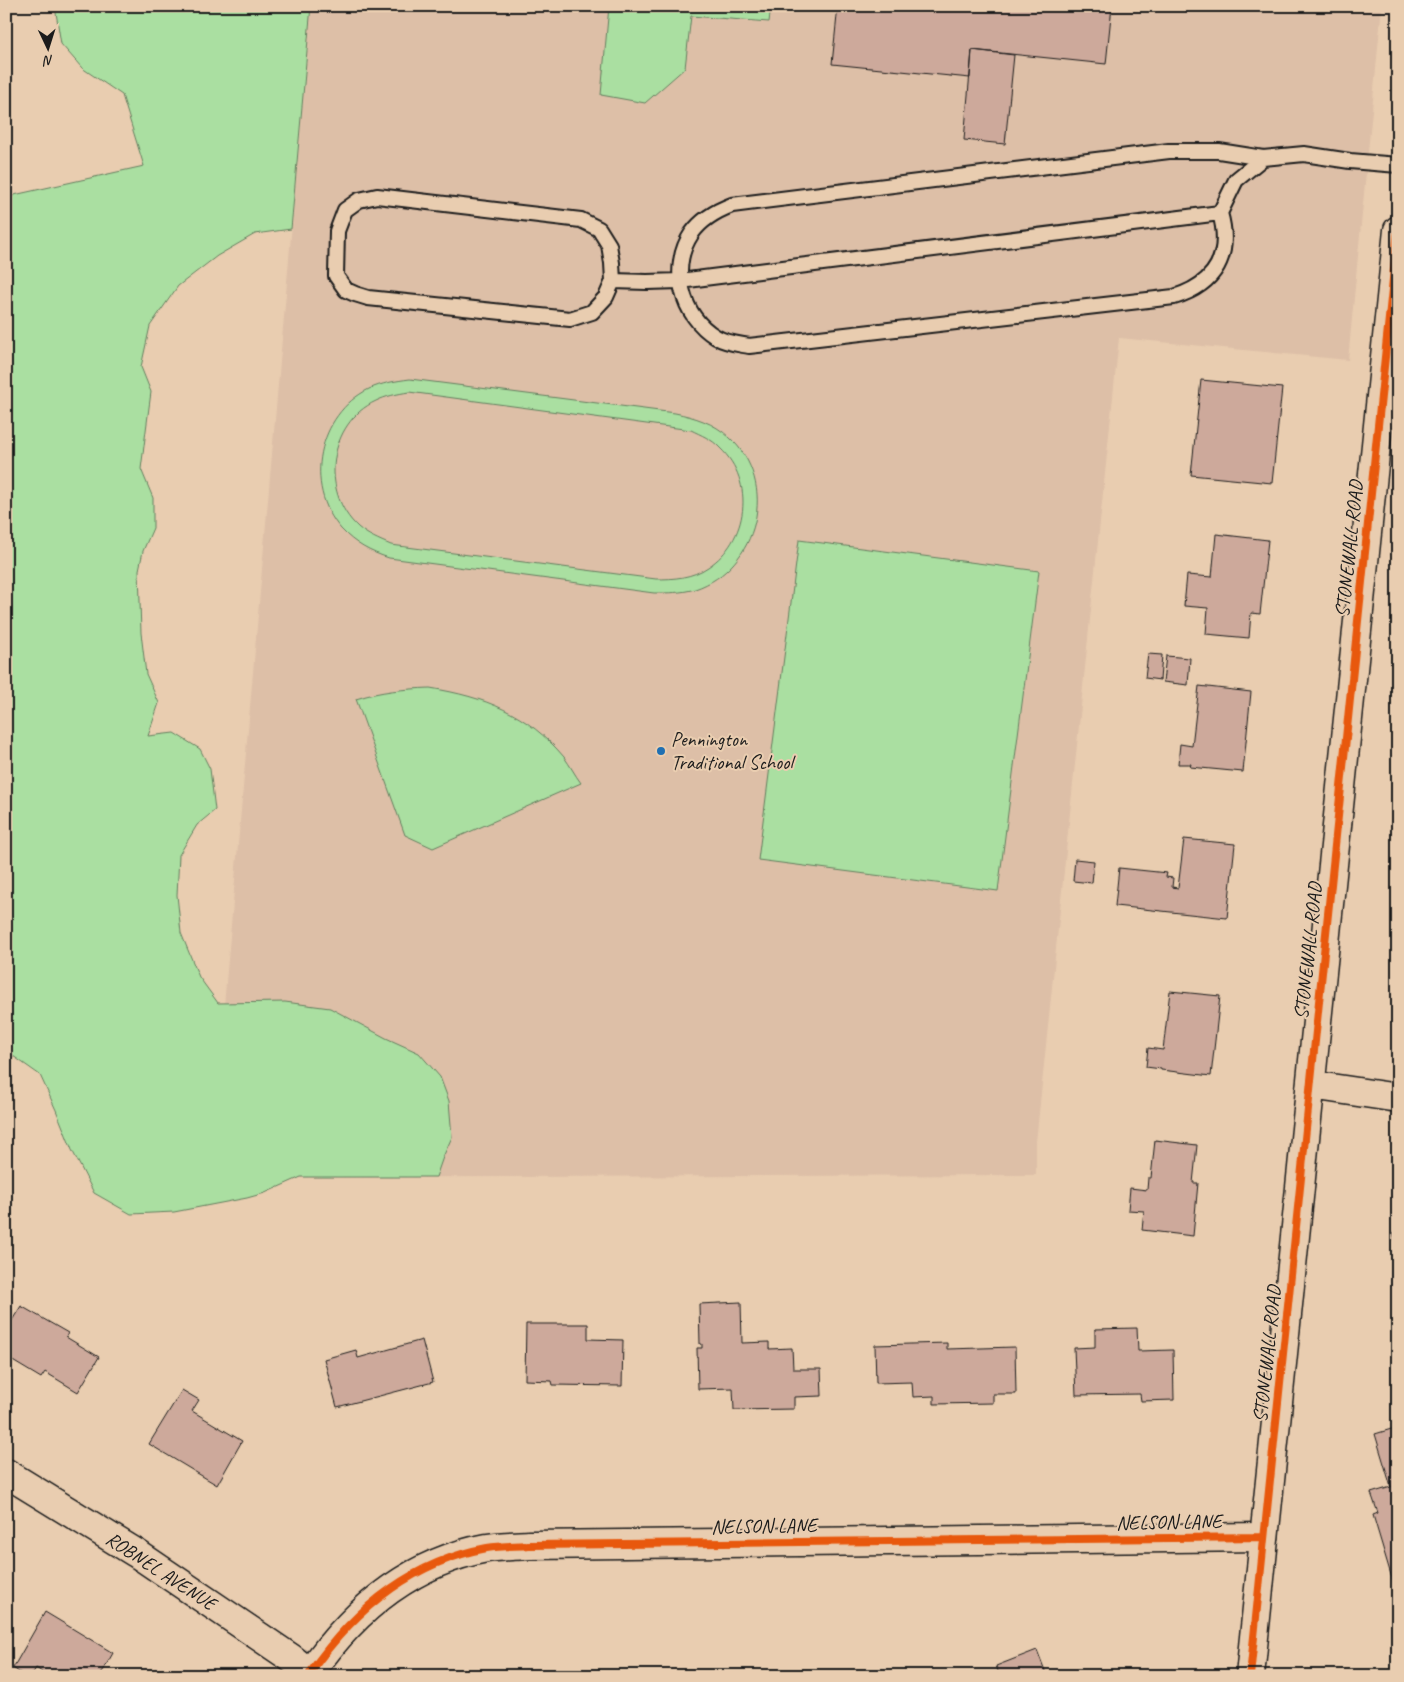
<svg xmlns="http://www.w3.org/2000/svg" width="1404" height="1682" font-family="Caveat,sans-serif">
  <rect width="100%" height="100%" fill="#e9cdb0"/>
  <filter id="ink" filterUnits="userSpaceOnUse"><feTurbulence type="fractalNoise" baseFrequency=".02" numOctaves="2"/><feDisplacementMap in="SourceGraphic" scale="10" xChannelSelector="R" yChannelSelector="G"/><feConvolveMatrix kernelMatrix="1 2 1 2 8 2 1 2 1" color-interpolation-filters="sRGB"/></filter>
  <g filter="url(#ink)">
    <path fill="#ddbfa7" d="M311,6H1382L1348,360L1119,338L1036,1142V1175L209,1178Z"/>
    <path fill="#aadfa1" stroke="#637e5e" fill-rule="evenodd" d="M55,6H311L291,229L255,234L217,256L178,286L150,326L141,367L151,392L141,469L153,498V528L143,551L139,570L141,633L146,674L159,703L148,736L174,733L200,749L210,769L215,810L197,825L179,855L177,895L181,933L199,977L218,1003L285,1002L330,1008L386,1038L419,1053L440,1077L449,1101L452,1137L443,1157L436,1177H301L265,1193L247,1198L174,1212L131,1214L94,1193L72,1150L56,1110L40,1075L6,1051V203L14,195L144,166L122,95L82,68L61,44Z
      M609,6H771L769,22L691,16L685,68L645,103L601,95Z
      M410,379L675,413C695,417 714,423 729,437C780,483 758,568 695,589C682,593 667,593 654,593L389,558C370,552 355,544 341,529C303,486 318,414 369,389C382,383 395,381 410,379ZM409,392L691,430C701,435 712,439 720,448C756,482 748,541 708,567C692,578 674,579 656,579L391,545C379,540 367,535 358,527C320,492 328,423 376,401C386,396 397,394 409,392Z
      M799,540L1039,571L998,891L758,860Z
      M430,688C485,697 527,713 564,757C570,765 575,775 581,783L433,848L405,835L356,699C380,691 404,689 430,688Z"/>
    <path fill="#cda99b" stroke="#1c1c1c" d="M838,6H1112L1106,64L972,50L970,78L832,64Z
      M972,50L1014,55L1005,144L964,140Z
      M1201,380L1282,388L1272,483L1191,475Z
      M1216,534L1268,540L1260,614L1251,613L1249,638L1206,634L1208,608L1184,606L1187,575L1212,577Z
      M1148,654L1162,655L1160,680L1145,678Z
      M1166,656L1190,658L1188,685L1163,682Z
      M1199,686L1251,692L1243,772L1190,767L1191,764H1178L1180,744L1192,746Z
      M1184,839L1235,844L1227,918L1115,906L1119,868L1167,873L1166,877L1173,878L1172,887L1178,888Z
      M1075,859L1094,861L1092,883L1073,881Z
      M1170,991L1220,996L1211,1076L1161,1070V1069L1146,1067L1148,1048L1163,1050Z
      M1155,1140L1197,1145L1193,1183H1198L1193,1236L1142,1230L1144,1211L1128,1210L1130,1188L1147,1190L1148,1178H1151Z
      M1398,1232V1250L1393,1233Z
      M741,1302L742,1343L769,1342V1349L792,1348L793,1369H821L822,1396L794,1397V1409L734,1410L733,1388L698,1389L697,1348H702V1344H700L699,1304Z
      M21,1306L68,1333L66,1337L99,1357L78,1392L45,1372L41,1378L6,1357V1330Z
      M526,1324H588V1339L623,1340L622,1386L553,1385L552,1381L525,1380Z
      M1137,1328L1138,1351L1173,1350L1174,1400L1141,1401L1140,1394L1076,1395L1074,1348L1095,1347V1329Z
      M422,1340L433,1382L337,1407L324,1359L356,1350L358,1358Z
      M947,1343V1349L1015,1347L1016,1394H993V1403L934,1404V1396L913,1397L912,1382L876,1383L875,1345Z
      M182,1390L199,1400L192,1411L242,1441L217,1485L149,1444Z
      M1398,1427V1584L1394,1585L1373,1515L1378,1513L1371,1493L1391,1487L1375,1434Z
      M45,1612L113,1653L100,1676H48L36,1668L31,1676H25L13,1668Z
      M1037,1650L1047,1676H1000L996,1666Z"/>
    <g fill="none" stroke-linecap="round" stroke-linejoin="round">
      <g stroke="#1c1c1c" stroke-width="18">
        <path id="service" d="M1263,158L1236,180L1220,213C1232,255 1216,284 1174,297L749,346C738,344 726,343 716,337C681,316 669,267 692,233C702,219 716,211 732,205L1169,151H1219L1263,158L1304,154L1350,161L1398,165
          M377,196L581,220L599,229L609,245L612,263L613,281L606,297L592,312L570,319L368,298L355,294L346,290L336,276L337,231L345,210L359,200Z
          M613,281L647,282L680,281L1220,213"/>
      </g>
      <g stroke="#1c1c1c" stroke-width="31">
        <path id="minor" d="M6,1473L136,1553L291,1658L313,1676
          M310,1673C353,1611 411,1562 487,1548C501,1546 516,1546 529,1545L1264,1537"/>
      </g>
      <g stroke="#1c1c1c" stroke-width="31">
        <path id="tertiary" d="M1311,1085L1398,1098
          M1250,1676L1398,230"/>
      </g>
      <use href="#service" stroke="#e9cdb0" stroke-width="14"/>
      <use href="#minor" stroke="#e9cdb0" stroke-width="28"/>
      <use href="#tertiary" stroke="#e9cdb0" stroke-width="28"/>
      <g stroke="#e9cdb0" stroke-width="11">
        <path id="cycleway" d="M310,1673C353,1611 411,1562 487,1548C501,1546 516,1546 529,1545L1264,1537
          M1250,1676L1398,230"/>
      </g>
      <use href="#cycleway" stroke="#e8590c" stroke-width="8"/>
    </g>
  </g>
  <circle fill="#1f6fb2" stroke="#e9cdb0" stroke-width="2" cx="661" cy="751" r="5"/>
  <g text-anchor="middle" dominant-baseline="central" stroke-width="4" stroke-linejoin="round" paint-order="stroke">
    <g font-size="20" fill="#1c1c1c" stroke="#e9cdb0">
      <text transform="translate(1349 549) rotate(-84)">STONEWALL ROAD</text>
      <text transform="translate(1308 951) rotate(-84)">STONEWALL ROAD</text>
      <text transform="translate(1267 1354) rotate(-84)">STONEWALL ROAD</text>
      <text transform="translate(1169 1522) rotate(-1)">NELSON LANE</text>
      <text transform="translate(764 1526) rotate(-1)">NELSON LANE</text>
      <text transform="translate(161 1571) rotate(33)">ROBNEL AVENUE</text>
    </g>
    <g font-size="20" fill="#1c1c1c" stroke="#e9cdb0" text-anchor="start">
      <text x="671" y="739">Pennington<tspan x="671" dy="23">Traditional School</tspan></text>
    </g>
  </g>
  <rect width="1404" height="1682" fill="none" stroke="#e9cdb0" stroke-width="25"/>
  <rect x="12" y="12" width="1379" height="1657" fill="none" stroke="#1c1c1c" stroke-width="2" filter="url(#ink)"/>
  <g transform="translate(48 48) rotate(176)" stroke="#e9cdb0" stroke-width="4" paint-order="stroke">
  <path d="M0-4L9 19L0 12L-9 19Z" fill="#1c1c1c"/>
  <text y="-8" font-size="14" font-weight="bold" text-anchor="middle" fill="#1c1c1c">N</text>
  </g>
</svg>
